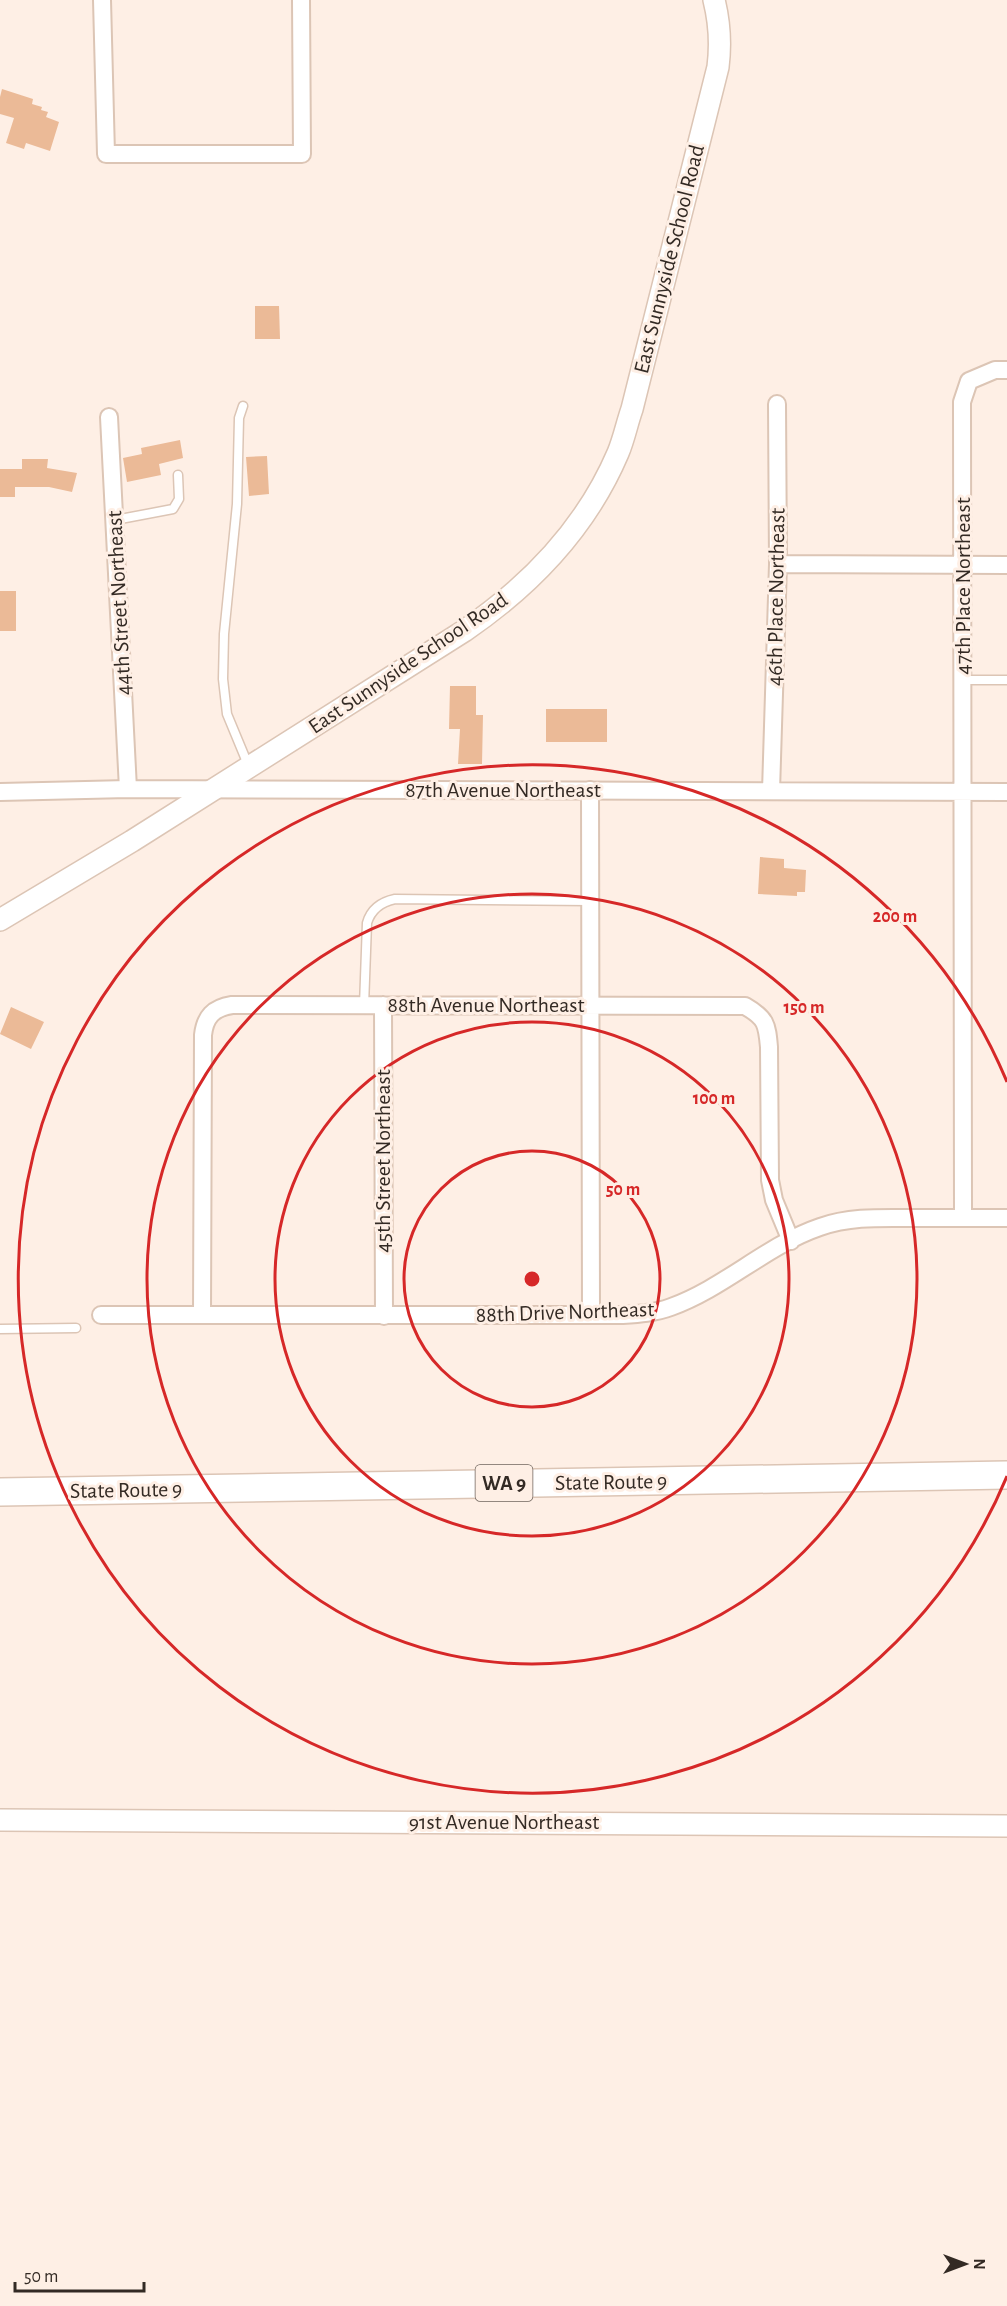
<svg xmlns="http://www.w3.org/2000/svg" width="1007" height="2306" font-family="'Alegreya Sans',sans-serif">
  <rect width="100%" height="100%" fill="#feefe5"/>
  <path fill="#ebba97" d="M2,89L33,99L32,104L42,107L41,110L48,112L46,117L59,122L50,151L26,143L24,149L6,143L14,118L0,114V97Z
    M255,306H279L280,339H255Z
    M180,440L183,458L159,464L161,475L127,482L123,458L142,454L141,448Z
    M267,456L269,494L249,496L246,457Z
    M22,459H48L47,468L77,473L72,492L49,487H15V497H0V469H22Z
    M0,591H16V631H0Z
    M450,686H476V715H483L482,764H458L460,729H449Z
    M546,709H607V742H546Z
    M760,857L784,859V868L806,870L805,892H797V896L758,894Z
    M11,1007L44,1022L31,1049L0,1034Z"/>
  <g fill="none" stroke-linecap="round" stroke-linejoin="round">
    <g stroke="#dcc5b5" stroke-width="11">
      <path id="service" d="M243,406L239,418L237,504L224,634L223,679L227,714L249,767
        M115,520L173,509L179,499L178,475
        M963,680H1007
        M364,1006L367,923C371,909 381,902 395,899L590,901
        M0,1329L76,1328"/>
    </g>
    <g stroke="#dcc5b5" stroke-width="20">
      <path id="minor" d="M102,0L106,154H302L301,0
        M109,417L128,789
        M778,564L1007,565
        M590,790L591,1315
        M771,791L778,564L777,404
        M0,792L128,789L1007,792
        M383,1005L384,1316
        M963,1218L962,402L969,381L995,370H1007
        M101,1315H622C638,1314 655,1313 671,1307C724,1288 767,1245 820,1227C851,1216 883,1218 915,1218C946,1218 976,1218 1007,1218
        M202,1315L203,1035C205,1017 213,1008 232,1005L745,1006C766,1018 767,1024 769,1047L770,1180L774,1200L791,1241"/>
    </g>
    <g stroke="#dcc5b5" stroke-width="24">
      <path id="tertiary" d="M0,920L132,841L464,631C530,586 586,528 618,453C624,439 627,423 632,409L718,67C721,43 720,24 714,0
        M0,1820L1007,1826"/>
    </g>
    <g stroke="#dcc5b5" stroke-width="30">
      <path id="primary" d="M0,1492L1007,1475"/>
    </g>
    <use href="#service" stroke="#fff" stroke-width="8"/>
    <use href="#minor" stroke="#fff" stroke-width="16"/>
    <use href="#tertiary" stroke="#fff" stroke-width="21"/>
    <use href="#primary" stroke="#fff" stroke-width="27"/>
  </g>
  <g fill="none" stroke="#d62828" stroke-width="3">
    <circle cx="532" cy="1279" r="128"/>
    <circle cx="532" cy="1279" r="257"/>
    <circle cx="532" cy="1279" r="385"/>
    <path d="M1007 1476A514 514 0 1 1 1007 1082"/>
  </g>
  <g text-anchor="middle" dominant-baseline="central" stroke-width="6" stroke-linejoin="round" paint-order="stroke">
    <rect fill="#feefe5" stroke="#70655e" stroke-width="1.5" x="475.5" y="1465" width="57" height="36" rx="4.5"/>
    <g font-size="21" font-weight="bold" fill="#332a24">
      <text x="504" y="1483">WA 9</text>
    </g>
    <g font-size="22" fill="#332a24" stroke="#feefe5">
      <text transform="translate(669 259) rotate(-76)">East Sunnyside School Road</text>
      <text transform="translate(963 586) rotate(-90)">47th PIace Northeast</text>
      <text transform="translate(776 597) rotate(-89)">46th Place Northeast</text>
      <text transform="translate(119 603) rotate(-93)">44th Street Northeast</text>
      <text transform="translate(408 663) rotate(-34)">East Sunnyside School Road</text>
      <text x="503" y="790">87th Avenue Northeast</text>
      <text x="486" y="1005">88th Avenue Northeast</text>
      <text transform="translate(383 1161) rotate(-90)">45th Street Northeast</text>
      <text transform="translate(565 1312) rotate(-2)">88th Drive Northeast</text>
      <text transform="translate(611 1482) rotate(-1)">State Route 9</text>
      <text transform="translate(126 1490) rotate(-1)">State Route 9</text>
      <text x="504" y="1822">91st Avenue Northeast</text>
    </g>
  </g>
  <circle cx="532" cy="1279" r="9" fill="#d62828" stroke="#feefe5" stroke-width="3"/>
  <g font-size="18" text-anchor="middle" font-weight="bold" fill="#d62828" stroke="#feefe5" stroke-width="6" stroke-linejoin="round" paint-order="stroke">
    <text x="895" y="922">200 m</text>
    <text x="804" y="1013">150 m</text>
    <text x="714" y="1104">100 m</text>
    <text x="623" y="1195">50 m</text>
  </g>
  <g transform="translate(965 2264) rotate(90)" stroke="#feefe5" stroke-width="4.5" paint-order="stroke">
  <path d="M0-4.5L10 22L0 15L-10 22Z" fill="#332a24"/>
  <text y="-9" font-size="16" font-weight="bold" text-anchor="middle" fill="#332a24">N</text>
  </g>
  <path d="M15 2282v9h129v-9" fill="none" stroke="#332a24" stroke-width="3"/>
  <text x="24" y="2282" font-size="18" fill="#332a24" stroke="#feefe5" stroke-width="4.5" paint-order="stroke">50 m</text>
</svg>
